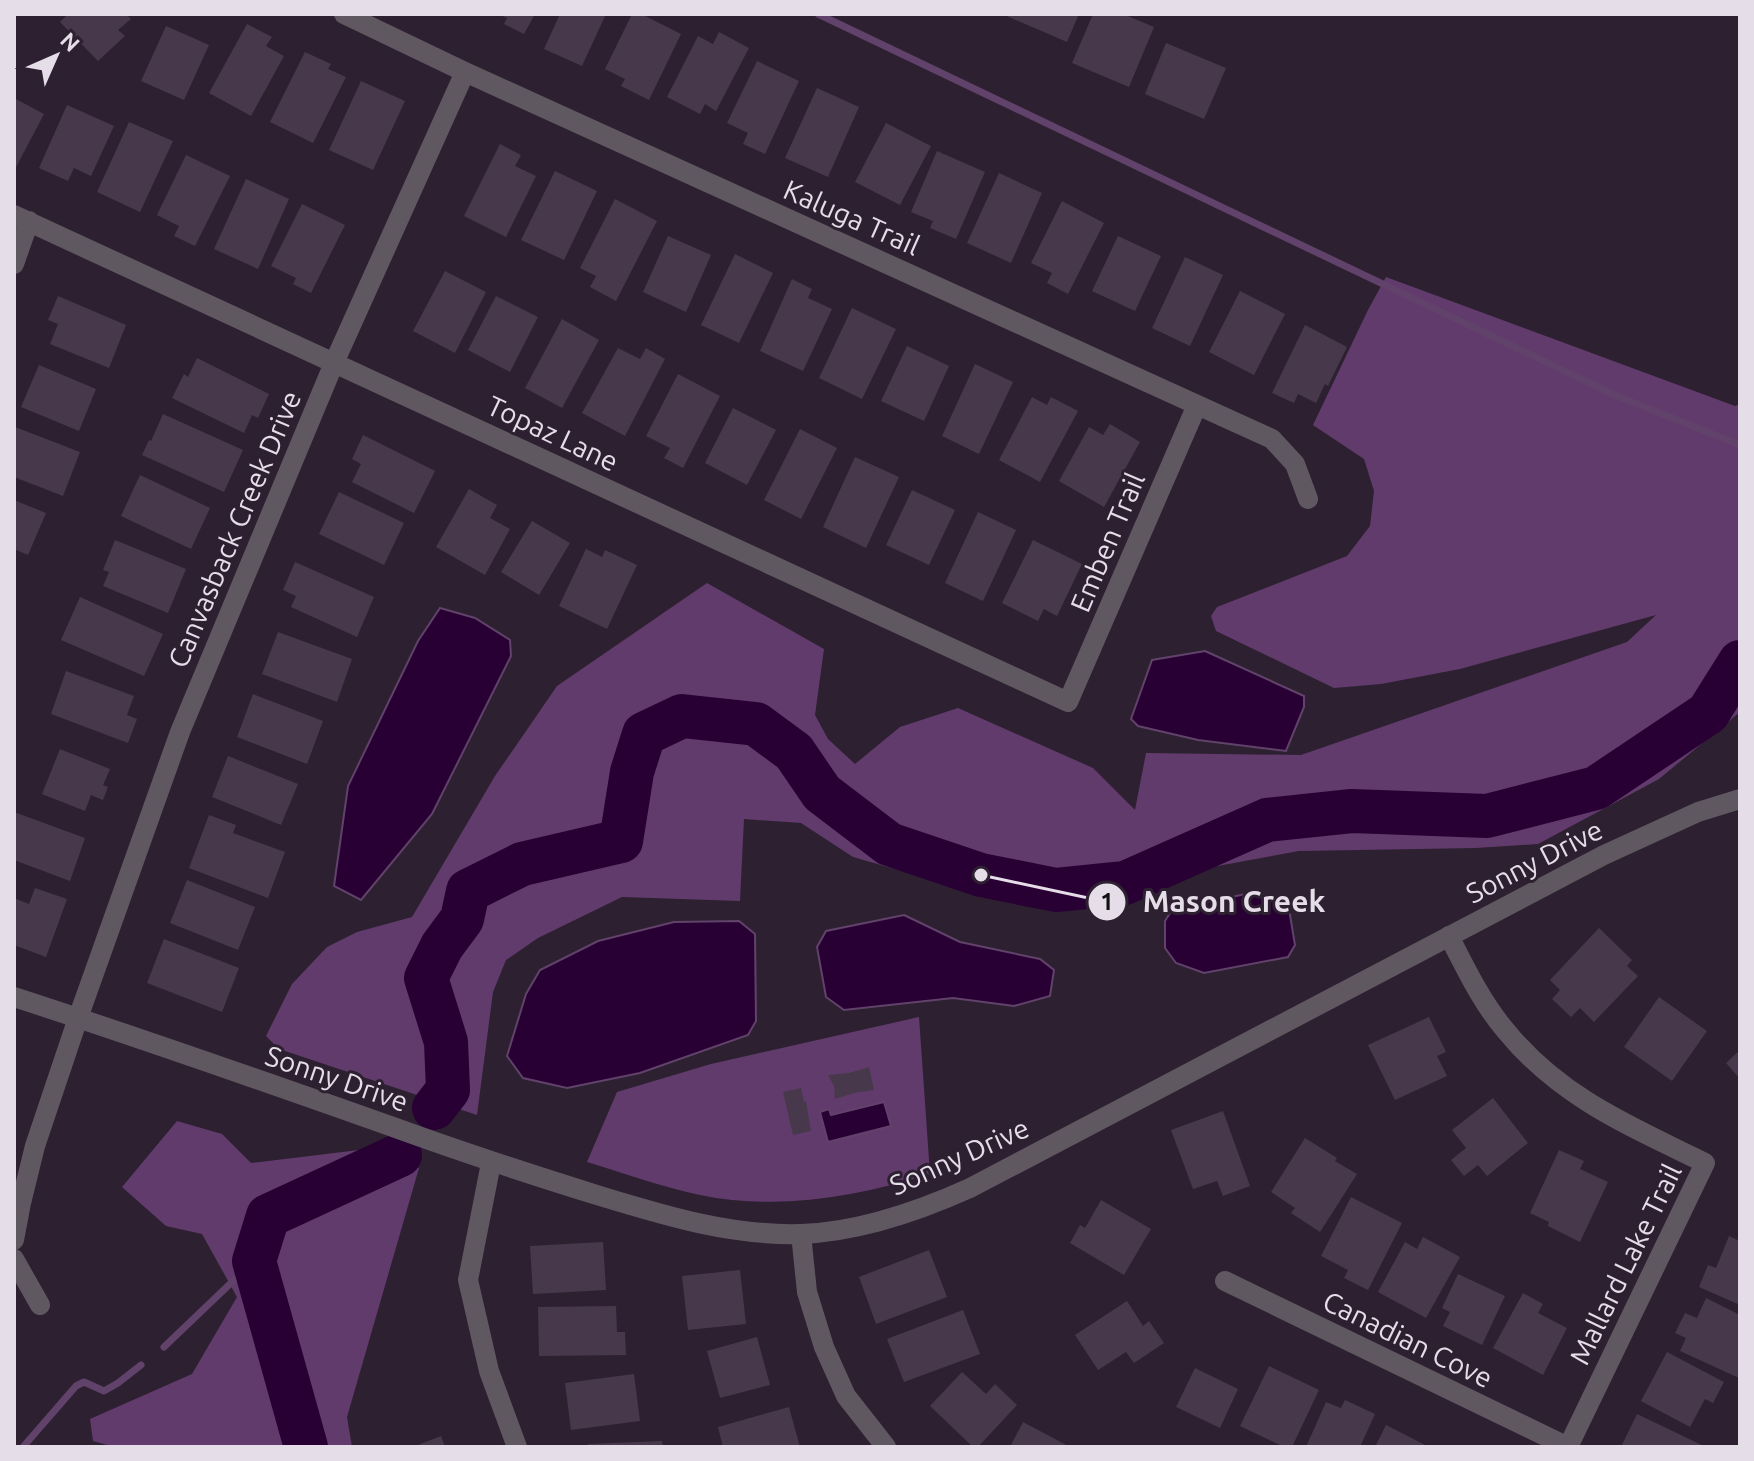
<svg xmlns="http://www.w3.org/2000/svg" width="1754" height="1461" font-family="Ubuntu,sans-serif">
  <rect width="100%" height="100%" fill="#2d2031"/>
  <path fill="#623b6d" d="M1386,277L1735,406L1740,404V712L1659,779L1538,844L1476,848L1299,851L1201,869L1098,903L1050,909L982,894L853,857L801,823L744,819L740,901L622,897L538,938L506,960L493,992L477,1115L279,1049L266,1036L292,984L327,947L357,932L412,917L495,776L557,686L707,583L824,649L815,715L828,739L855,764L900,727L958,708L1093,768L1135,810L1146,753L1301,755L1627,642L1656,615L1460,669L1381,684L1334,688L1216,631L1211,616L1217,607L1347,556L1370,526L1374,491L1364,459L1313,425L1368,310Z
    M919,1017L930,1174C855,1197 778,1211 700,1195C662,1187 624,1173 587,1162L617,1092L711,1064Z
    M177,1121L222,1134L251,1163L367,1149L419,1168L347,1417L352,1447H114L93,1441L90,1419L192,1374L237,1297L202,1234L166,1226L122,1187Z"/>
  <path fill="#290034" stroke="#61426a" stroke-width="2" d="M440,608L475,618L510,640L511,656L432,814L361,900L334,886L348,786L418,641Z
    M1205,651L1304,696V707L1286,751L1198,740L1138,726L1131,719L1152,660Z
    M1250,893L1278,897L1289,909L1295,945L1288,957L1204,973L1176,963L1165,948V921L1172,910Z
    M904,915L960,942L1040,959L1054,970L1050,996L1014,1006L953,998L844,1010L826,997L817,947L826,931Z
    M739,921L755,934L756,1021L748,1035L640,1073L567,1088L523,1078L507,1056L526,994L540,970L598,941L674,922Z
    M884,1102L891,1126L828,1142L820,1112L829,1109L831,1115Z"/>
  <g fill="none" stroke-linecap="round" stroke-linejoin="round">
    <path stroke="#61426a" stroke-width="7" d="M818,14L1617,396L1740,445
      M164,1347L254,1261
      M23,1447L76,1386L84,1382L104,1391L118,1383L141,1365"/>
    <path stroke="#290034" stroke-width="44" d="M434,1108L448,1090L446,1042L426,978L442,946L462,919L468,891L522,864L621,841L632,772L644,734L682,716L756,724L794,752L822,793L889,844L981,875L1056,890L1125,883L1267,820L1352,811L1487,816L1596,788L1708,713L1740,662
      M306,1447L254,1261L268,1216L400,1155"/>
  </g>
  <path fill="#47394b" d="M68,14H126L131,19L118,30L125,36L98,61L60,22Z
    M498,14H535L524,34L504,24L507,18Z
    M560,14H606L582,66L544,49Z
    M632,14H641L681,34L649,100L621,86L625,79L605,69Z
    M1002,14H1079L1067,42Z
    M1093,14H1123L1154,27L1129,87L1072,63Z
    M247,24L272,37L266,46L284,56L251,116L209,93Z
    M166,26L209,45L184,100L141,81Z
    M719,32L749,48L716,111L705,104L700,114L667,97L698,36L713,44Z
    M1166,43L1226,68L1204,119L1145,94Z
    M305,52L331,64L328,69L346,77L313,143L270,122Z
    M757,61L799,81L765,154L743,144L748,133L727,123Z
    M361,81L405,101L373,170L329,150Z
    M817,88L859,107L828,177L785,158Z
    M14,98L44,114L14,171Z
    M67,105L114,126L91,176L74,168L68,181L39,168Z
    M129,122L173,141L140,212L97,192Z
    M886,123L931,146L900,205L855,182Z
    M500,144L521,155L515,166L536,176L506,237L464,216Z
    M937,151L985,172L956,239L930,228L933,221L911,212Z
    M186,155L230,176L195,246L174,236L179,226L157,215Z
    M555,171L597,191L564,260L521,240Z
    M999,173L1042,193L1011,263L967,243Z
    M246,179L289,199L258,269L214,249Z
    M615,199L657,221L616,301L590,287L596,276L580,268Z
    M1062,201L1104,223L1068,294L1047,283L1052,273L1031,263Z
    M302,204L345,225L311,293L293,284L296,278L271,266Z
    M668,236L711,255L686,312L643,292Z
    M1118,236L1161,256L1135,311L1092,291Z
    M735,254L773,273L739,343L701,325Z
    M1185,257L1223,275L1190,346L1152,328Z
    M445,271L486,292L455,353L413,331Z
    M792,279L812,289L808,298L832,309L803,371L760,351Z
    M1240,291L1285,314L1254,375L1209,352Z
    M58,296L126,325L109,368L50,344L58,324L48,320Z
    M496,296L538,317L510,372L468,350Z
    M852,308L896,329L862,399L819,378Z
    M562,319L599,340L562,408L525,388Z
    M1305,325L1347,347L1328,386L1325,384L1316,403L1298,394L1294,403L1272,393Z
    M907,346L949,366L924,421L881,401Z
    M618,348L640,359L646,348L665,359L625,436L582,413Z
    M197,358L269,394L258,418L252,415L244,433L172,398L184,374L188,377Z
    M975,364L1013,382L979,454L942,436Z
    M39,365L96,389L79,431L21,407Z
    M678,374L720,396L683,468L664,458L670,448L646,436Z
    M1032,397L1047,405L1051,397L1078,411L1040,482L999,460Z
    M733,408L776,430L747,485L705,463Z
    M163,414L243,450L224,492L142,455L149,440L151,441Z
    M1110,424L1140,442L1104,507L1059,481L1089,427L1103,435Z
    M15,427L80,452L63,496L14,477Z
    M800,429L837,448L801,519L764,500Z
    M363,435L435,471L414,513L352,482L361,464L352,459Z
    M855,457L899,477L866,548L823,527Z
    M140,475L210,508L191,549L121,516Z
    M469,489L497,505L490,518L510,529L485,575L436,547Z
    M912,490L955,510L929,565L886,545Z
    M339,492L404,523L384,565L319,534Z
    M14,500L46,513L28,555L14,549Z
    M978,512L1016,530L983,601L945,583Z
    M532,521L570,543L539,595L501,572Z
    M115,540L186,569L168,613L103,586L109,572L103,570Z
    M1033,540L1082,564L1057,616L1044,609L1038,621L1002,603Z
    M586,549L602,557L605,550L637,565L607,629L559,606Z
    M295,562L374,597L357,637L291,607L296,596L283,590Z
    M80,597L163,634L144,676L61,640Z
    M278,632L352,659L337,702L262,674Z
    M66,671L134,696L127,715L137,719L128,743L51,714Z
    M253,694L323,721L307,764L237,737Z
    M60,749L110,769L103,785L108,787L103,800L91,795L85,811L42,794Z
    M228,756L298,784L281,825L212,797Z
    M14,812L85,838L70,881L14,860Z
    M209,815L236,825L233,833L285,852L268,898L189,868Z
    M187,880L255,907L238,950L170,923Z
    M35,888L67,899L46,957L14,945V898L29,904Z
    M1599,928L1632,960L1627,966L1638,976L1594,1022L1580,1008L1571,1017L1552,999L1560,990L1550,980Z
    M164,939L239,968L222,1012L147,983Z
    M1659,997L1707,1031L1672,1081L1624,1047Z
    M1429,1017L1446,1052L1437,1056L1447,1076L1395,1100L1368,1045Z
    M1740,1050V1079L1726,1063Z
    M869,1067L874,1090L854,1093L835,1099L834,1086L828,1075L849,1073Z
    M801,1088L804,1102L806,1101L811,1131L793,1135L783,1092Z
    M1493,1098L1528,1143L1487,1176L1478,1165L1464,1176L1451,1160L1466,1148L1452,1130Z
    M1223,1111L1250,1186L1223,1196L1217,1181L1193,1189L1171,1130Z
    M1305,1138L1337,1158L1335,1161L1357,1174L1320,1232L1291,1213L1295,1208L1271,1192Z
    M1559,1150L1584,1161L1580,1169L1608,1182L1580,1242L1548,1226L1549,1222L1530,1213Z
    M1351,1197L1402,1223L1368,1290L1344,1278L1348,1270L1321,1256Z
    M1101,1200L1151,1229L1124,1275L1070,1243L1080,1225L1085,1228Z
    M1729,1236L1740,1241V1305L1699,1287L1708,1265L1716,1268Z
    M1423,1237L1460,1257L1426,1318L1378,1292L1405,1242L1417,1249Z
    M603,1242L606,1290L533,1294L530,1246Z
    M929,1250L947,1297L876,1324L859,1277Z
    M740,1270L746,1324L688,1330L682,1276Z
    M1458,1274L1505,1296L1482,1345L1443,1326L1450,1312L1442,1308Z
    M1523,1293L1543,1304L1538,1313L1567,1328L1543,1375L1493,1348Z
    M1706,1298L1740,1315L1739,1378L1680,1351L1686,1338L1675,1333L1685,1313L1697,1318Z
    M1127,1301L1143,1326L1149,1321L1164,1343L1134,1363L1126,1352L1098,1370L1075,1335Z
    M616,1306L617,1332H625L626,1355L539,1356L538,1307Z
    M963,1310L980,1354L904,1382L887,1339Z
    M757,1337L770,1385L720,1398L707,1351Z
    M1667,1352L1724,1382L1713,1403L1705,1399L1690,1427L1641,1401Z
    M1269,1366L1319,1390L1292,1447H1284L1240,1426Z
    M1195,1368L1238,1389L1220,1428L1176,1407Z
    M962,1372L986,1394L995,1384L1017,1405L978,1447H973L930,1406Z
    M634,1374L640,1421L571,1430L565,1383Z
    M1345,1400L1375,1414L1360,1447H1306L1326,1402L1341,1408Z
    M789,1407L800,1447H723L718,1427Z
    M1637,1414L1706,1447H1621Z
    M1023,1422L1070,1447H1010Z
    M1386,1425L1429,1447H1375Z
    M441,1436L445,1447H413Z
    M662,1441L663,1447H588V1444Z"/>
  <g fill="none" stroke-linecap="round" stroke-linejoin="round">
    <path stroke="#5f5861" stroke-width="20" d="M344,14L465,72L1272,439L1295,464L1308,499
      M14,215L1068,702L1197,405
      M14,264L29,221
      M1449,936C1466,969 1482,1003 1506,1031C1561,1098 1630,1126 1705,1163L1568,1447
      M491,1163L468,1280L489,1371L517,1447
      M801,1234L807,1292L824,1347L846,1396L886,1447
      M14,1240L21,1203L35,1146L78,1018L180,732L334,363L465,72
      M14,1259L40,1305
      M1225,1281L1568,1447"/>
    <path stroke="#5f5861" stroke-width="20" d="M14,997C150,1041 286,1089 421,1137C480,1158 539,1177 600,1196C666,1216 731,1236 801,1234C858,1232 919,1211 970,1188L1604,855L1698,812L1740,799"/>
  </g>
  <g text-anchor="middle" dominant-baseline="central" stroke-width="6" stroke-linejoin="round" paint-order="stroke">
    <g font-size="28" fill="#e5dde8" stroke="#2d2031">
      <text transform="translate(852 217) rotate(24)">Kaluga Trail</text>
      <text transform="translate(553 433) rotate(25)">Topaz Lane</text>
      <text transform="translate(234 529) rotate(-67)">Canvasback Creek Drive</text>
      <text transform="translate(1107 542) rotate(-67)">Emben Trail</text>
      <text transform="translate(1534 861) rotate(-27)">Sonny Drive</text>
      <text transform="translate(337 1078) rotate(19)">Sonny Drive</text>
      <text transform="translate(959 1156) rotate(-24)">Sonny Drive</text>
      <text transform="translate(1625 1264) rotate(-64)">Mallard Lake Trail</text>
      <text transform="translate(1408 1339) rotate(26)">Canadian Cove</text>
    </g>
  </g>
  <path fill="none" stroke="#e5dde8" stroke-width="3" d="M981 875L1107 902"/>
  <g fill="#e5dde8" stroke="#2d2031" stroke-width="3">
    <circle cx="981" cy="875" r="8"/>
    <circle cx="1107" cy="902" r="20"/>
  </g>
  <g font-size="24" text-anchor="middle" font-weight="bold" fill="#111">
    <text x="1107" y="910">1</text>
  </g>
  <g font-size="30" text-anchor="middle" font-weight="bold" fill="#e5dde8" stroke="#2d2031" stroke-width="6" stroke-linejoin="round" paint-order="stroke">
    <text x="1234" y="912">Mason Creek</text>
  </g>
  <rect width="1754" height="1461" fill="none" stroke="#e5dde8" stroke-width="32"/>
  <g transform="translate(56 56) rotate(45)" stroke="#2d2031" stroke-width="6" paint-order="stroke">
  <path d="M0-6L14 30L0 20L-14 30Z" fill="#e5dde8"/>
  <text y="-12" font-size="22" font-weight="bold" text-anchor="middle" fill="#e5dde8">N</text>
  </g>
</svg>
